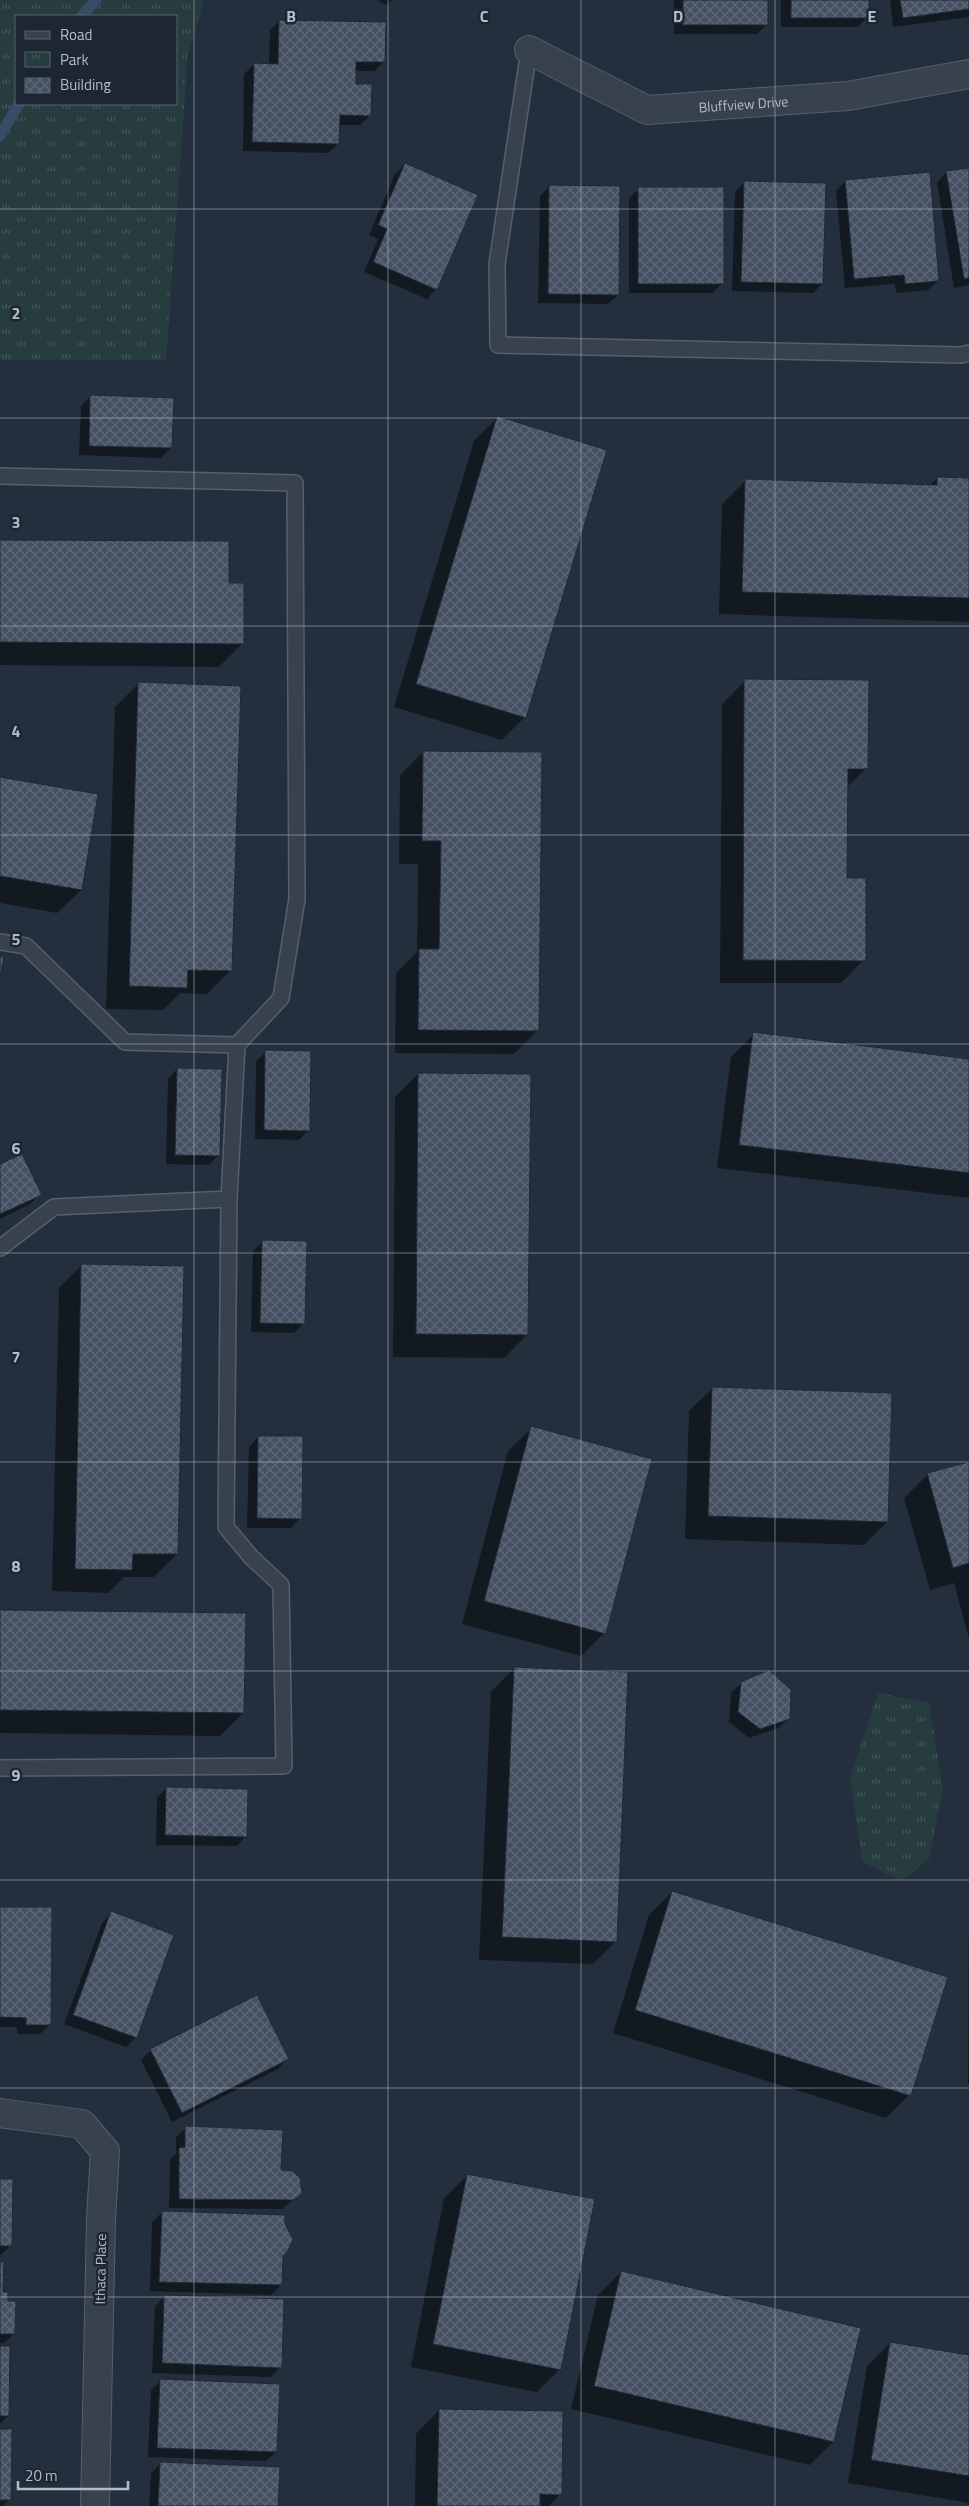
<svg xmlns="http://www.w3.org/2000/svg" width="969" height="2506" font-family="'Titillium Web',sans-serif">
  <defs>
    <pattern id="park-tufts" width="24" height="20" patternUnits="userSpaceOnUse" patternTransform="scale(1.25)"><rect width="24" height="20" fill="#263c3f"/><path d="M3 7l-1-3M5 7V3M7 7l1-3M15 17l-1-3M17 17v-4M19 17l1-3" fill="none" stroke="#435659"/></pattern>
    <pattern id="building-cross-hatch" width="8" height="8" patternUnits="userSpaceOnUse" patternTransform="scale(1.25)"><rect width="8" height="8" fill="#455162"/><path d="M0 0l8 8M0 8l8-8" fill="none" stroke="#5d6877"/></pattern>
  </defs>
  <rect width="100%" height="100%" fill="#242f3e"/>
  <path fill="url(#park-tufts)" fill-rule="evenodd" d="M0,0H204L188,54L166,360H0ZM176,16V104H16V16Z
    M878,1693L929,1703L943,1788L929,1859L901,1882L862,1861L850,1777Z"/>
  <path fill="#0007" d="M376,0H393L387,5Z
    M674,0H767V24L757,34H674Z
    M781,0H867V17L858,27H781Z
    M890,0H969V17L893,27Z
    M280,21L384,62L374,71H355V85L370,115L360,125H338V144L328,153L243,151L244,74L254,64L269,65L270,30Z
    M405,164L436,289L427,299L364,272L378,239L369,235L395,174Z
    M969,169V285L954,288L937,182L946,173Z
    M846,181L938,281L928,290L896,293L895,284L845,288L836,191Z
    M744,182L822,284L813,293L732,291L735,192Z
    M549,186L618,295L608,304L538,303L540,196Z
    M639,189L722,283L713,293H629V198Z
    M91,396L171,448L161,458L79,455L81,406Z
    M497,418L525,717L502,740L394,707L474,441Z
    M937,478L969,479V622L719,614L722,504L745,481L929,486Z
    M0,541L228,585L243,643L219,667L0,665Z
    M745,681L867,768L846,788V879L864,960L841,983H720L722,704Z
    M138,684L230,971L207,994L180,993L163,1010L106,1009L115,707Z
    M423,752L537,1031L514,1054L395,1053L396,973L417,952L418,864H399L400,775Z
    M0,778L81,890L57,913L0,903Z
    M754,1034L969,1060V1198L717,1168L731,1057Z
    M266,1052L308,1130L299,1140L255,1139L256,1061Z
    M177,1069L219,1155L209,1165L166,1164L168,1079Z
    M418,1074L527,1335L504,1358L393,1357L395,1097Z
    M0,1165L40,1195L30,1204L0,1219Z
    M263,1241L304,1323L294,1333L251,1332L253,1251Z
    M82,1265L177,1554L154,1577H124L108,1593L52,1591L59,1288Z
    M713,1388L887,1522L864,1545L685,1539L689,1411Z
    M532,1428L604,1633L581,1656L462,1624L508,1451Z
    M258,1437L300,1518L291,1528H247L249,1447Z
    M969,1463V1639L954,1583L930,1590L904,1498L928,1474Z
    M0,1611L243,1713L220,1736L0,1733Z
    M514,1668L616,1941L593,1964L479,1960L491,1692Z
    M741,1683L789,1718L779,1728L749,1738L729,1722L731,1693Z
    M166,1788L246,1836L237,1846L156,1845L157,1798Z
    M672,1892L909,2095L886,2118L613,2033L649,1915Z
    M0,1908L50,2024L40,2034H17V2027H0Z
    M111,1913L136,2037L126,2047L64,2024L102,1923Z
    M969,1919V2083H968Z
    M151,2050L287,2059L278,2069L172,2122L141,2060Z
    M186,2128L280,2171L300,2194L282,2209L169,2208L170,2159L176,2154V2137Z
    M468,2175L560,2369L537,2392L411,2367L444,2198Z
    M0,2180L11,2245L1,2255H0Z
    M162,2212L282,2256L281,2285L271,2295L150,2291L152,2222Z
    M0,2263L1,2293L6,2303L14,2334L4,2343H0Z
    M621,2272L859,2328L833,2442L810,2465L571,2409L598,2295Z
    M165,2296L280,2367L271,2377L152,2373L155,2306Z
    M890,2343L969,2356V2503L848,2483L867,2366Z
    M0,2347L8,2416L0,2424Z
    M160,2381L276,2452L266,2461L148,2457L151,2390Z
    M439,2410L560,2494L549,2506H415L416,2434Z
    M0,2430L9,2500L3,2506H0Z
    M160,2464L277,2506H149L151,2473Z"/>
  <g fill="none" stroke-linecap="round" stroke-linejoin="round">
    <path stroke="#394c67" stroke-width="11" d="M82,16L96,0
      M0,136L19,104"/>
  </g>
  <path fill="url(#building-cross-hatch)" stroke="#1f2835" d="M683,0H768V25H683Z
    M791,0H869V18H791Z
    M900,0H969V9L903,18Z
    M279,20L386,22L385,62H356V84H372L371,116L340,115L339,144L252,142L254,63L278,64Z
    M405,163L478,195L437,290L373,262L387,229L378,225Z
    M969,168V278L964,279L946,171Z
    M930,172L939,281L905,284L904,275L854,279L845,180Z
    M744,181L826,183L823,284L741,282Z
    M549,185L620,186L619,295L548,294Z
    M638,187H724V284H638Z
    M90,395L174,398L172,448L89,446Z
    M497,416L607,450L526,718L416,684Z
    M937,477L969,478V598L742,592L745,479L937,485Z
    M0,540L229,541V583H244V644L0,642Z
    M744,679L869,680L868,769H848L847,878H866V961L743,960Z
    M138,682L241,686L232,971L188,970L187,988L129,986Z
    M423,751L542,752L539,1031L418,1030L419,949H439L441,841H422Z
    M0,777L98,794L82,890L0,876Z
    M0,957H4L0,978Z
    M753,1032L969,1059V1173L739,1145Z
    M265,1050L311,1051L310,1131L264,1130Z
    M177,1068L222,1069L220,1156L175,1155Z
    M418,1073L531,1074L528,1335L416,1334Z
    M22,1154L42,1195L0,1214V1164Z
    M262,1240L307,1241L305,1324L260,1323Z
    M81,1264L184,1266L178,1554H133L132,1570L75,1569Z
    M712,1387L892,1393L888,1522L708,1516Z
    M531,1426L652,1459L606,1634L484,1601Z
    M258,1436H303L302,1519L257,1518Z
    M969,1462V1563L953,1568L927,1473Z
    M0,1610L246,1613L244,1713L0,1710Z
    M514,1667L628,1672L617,1942L502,1937Z
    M769,1670L791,1690L790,1719L760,1729L738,1712L741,1682Z
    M166,1787L248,1789L247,1837L165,1835Z
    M672,1891L948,1977L911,2096L635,2010Z
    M0,1907H52L51,2025H26V2018L0,2017Z
    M111,1911L174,1935L137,2038L73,2015Z
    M257,1995L289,2059L182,2113L150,2049Z
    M185,2126L283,2130L281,2170L292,2171L300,2178L302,2194L293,2200L179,2199V2148L185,2147Z
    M467,2174L595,2199L561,2370L433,2344Z
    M0,2179H13L12,2246H0Z
    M162,2211L285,2215V2224L293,2239L288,2251L283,2256L282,2285L159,2282Z
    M0,2262H4L3,2292H8V2301H16L15,2334H0Z
    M621,2271L861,2328L834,2442L594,2386Z
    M164,2295L284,2299L282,2368L162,2363Z
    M890,2342L969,2355V2476L871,2460Z
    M0,2346H10L9,2416H0Z
    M160,2379L280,2384L277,2452L157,2448Z
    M439,2409L563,2411L562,2495L540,2494V2506H437Z
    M0,2429H12L11,2500H0Z
    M160,2462L280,2467L278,2506H158Z"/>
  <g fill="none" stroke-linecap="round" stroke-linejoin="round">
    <g stroke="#565f6c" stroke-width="18">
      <path id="lane" d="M529,50L497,264L498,345L961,355L969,353
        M0,476L295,483L297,899L281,998L237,1045L229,1199
        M0,942L26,946L125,1042L237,1045
        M0,1248L54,1207L229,1199L226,1527L251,1557L281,1585L284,1766L0,1768"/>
    </g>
    <g stroke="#565f6c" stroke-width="30">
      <g id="street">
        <path id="s1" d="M529,50L647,110L848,96L969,74"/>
        <path d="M0,2113L82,2124L105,2151L101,2219L95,2506"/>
      </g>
    </g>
    <use href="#lane" stroke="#38414e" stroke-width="15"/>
    <use href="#street" stroke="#38414e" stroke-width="28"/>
  </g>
  <path fill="none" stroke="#b4bcc9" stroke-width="1" stroke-opacity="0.55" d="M194,0V2506M388,0V2506M581,0V2506M775,0V2506M0,209H969M0,418H969M0,626H969M0,835H969M0,1044H969M0,1253H969M0,1462H969M0,1671H969M0,1880H969M0,2088H969M0,2297H969"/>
  <g text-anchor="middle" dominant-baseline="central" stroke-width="5" stroke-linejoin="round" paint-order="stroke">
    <g font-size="14" fill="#b4bcc9" stroke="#1d2633">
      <text stroke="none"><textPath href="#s1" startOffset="229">Bluffview Drive</textPath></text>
      <text transform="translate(100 2269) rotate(-89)">Ithaca Place</text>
    </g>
  </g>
  <g font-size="16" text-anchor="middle" font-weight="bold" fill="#b4bcc9" stroke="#1d2633" stroke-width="5" stroke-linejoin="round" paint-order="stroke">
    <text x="291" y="22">B</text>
    <text x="484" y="22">C</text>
    <text x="678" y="22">D</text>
    <text x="872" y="22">E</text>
    <text x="16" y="319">2</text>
    <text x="16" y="528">3</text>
    <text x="16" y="737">4</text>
    <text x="16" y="945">5</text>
    <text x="16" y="1154">6</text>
    <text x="16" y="1363">7</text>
    <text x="16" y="1572">8</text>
    <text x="16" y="1781">9</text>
  </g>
  <rect x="15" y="15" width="162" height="90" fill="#1d2633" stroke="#59626f"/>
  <rect x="25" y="31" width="25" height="8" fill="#38414e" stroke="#59626f"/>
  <text x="60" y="40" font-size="15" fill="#b4bcc9">Road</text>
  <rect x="25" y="52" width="25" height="15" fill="url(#park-tufts)" stroke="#59626f"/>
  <text x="60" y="65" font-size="15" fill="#b4bcc9">Park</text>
  <rect x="25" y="78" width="25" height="15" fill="url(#building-cross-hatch)" stroke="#59626f"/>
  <text x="60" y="90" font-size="15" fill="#b4bcc9">Building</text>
  <path d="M18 2481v8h110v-8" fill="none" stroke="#b4bcc9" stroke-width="2.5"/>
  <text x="25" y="2481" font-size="15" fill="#b4bcc9" stroke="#1d2633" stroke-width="4" paint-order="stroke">20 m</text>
</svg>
